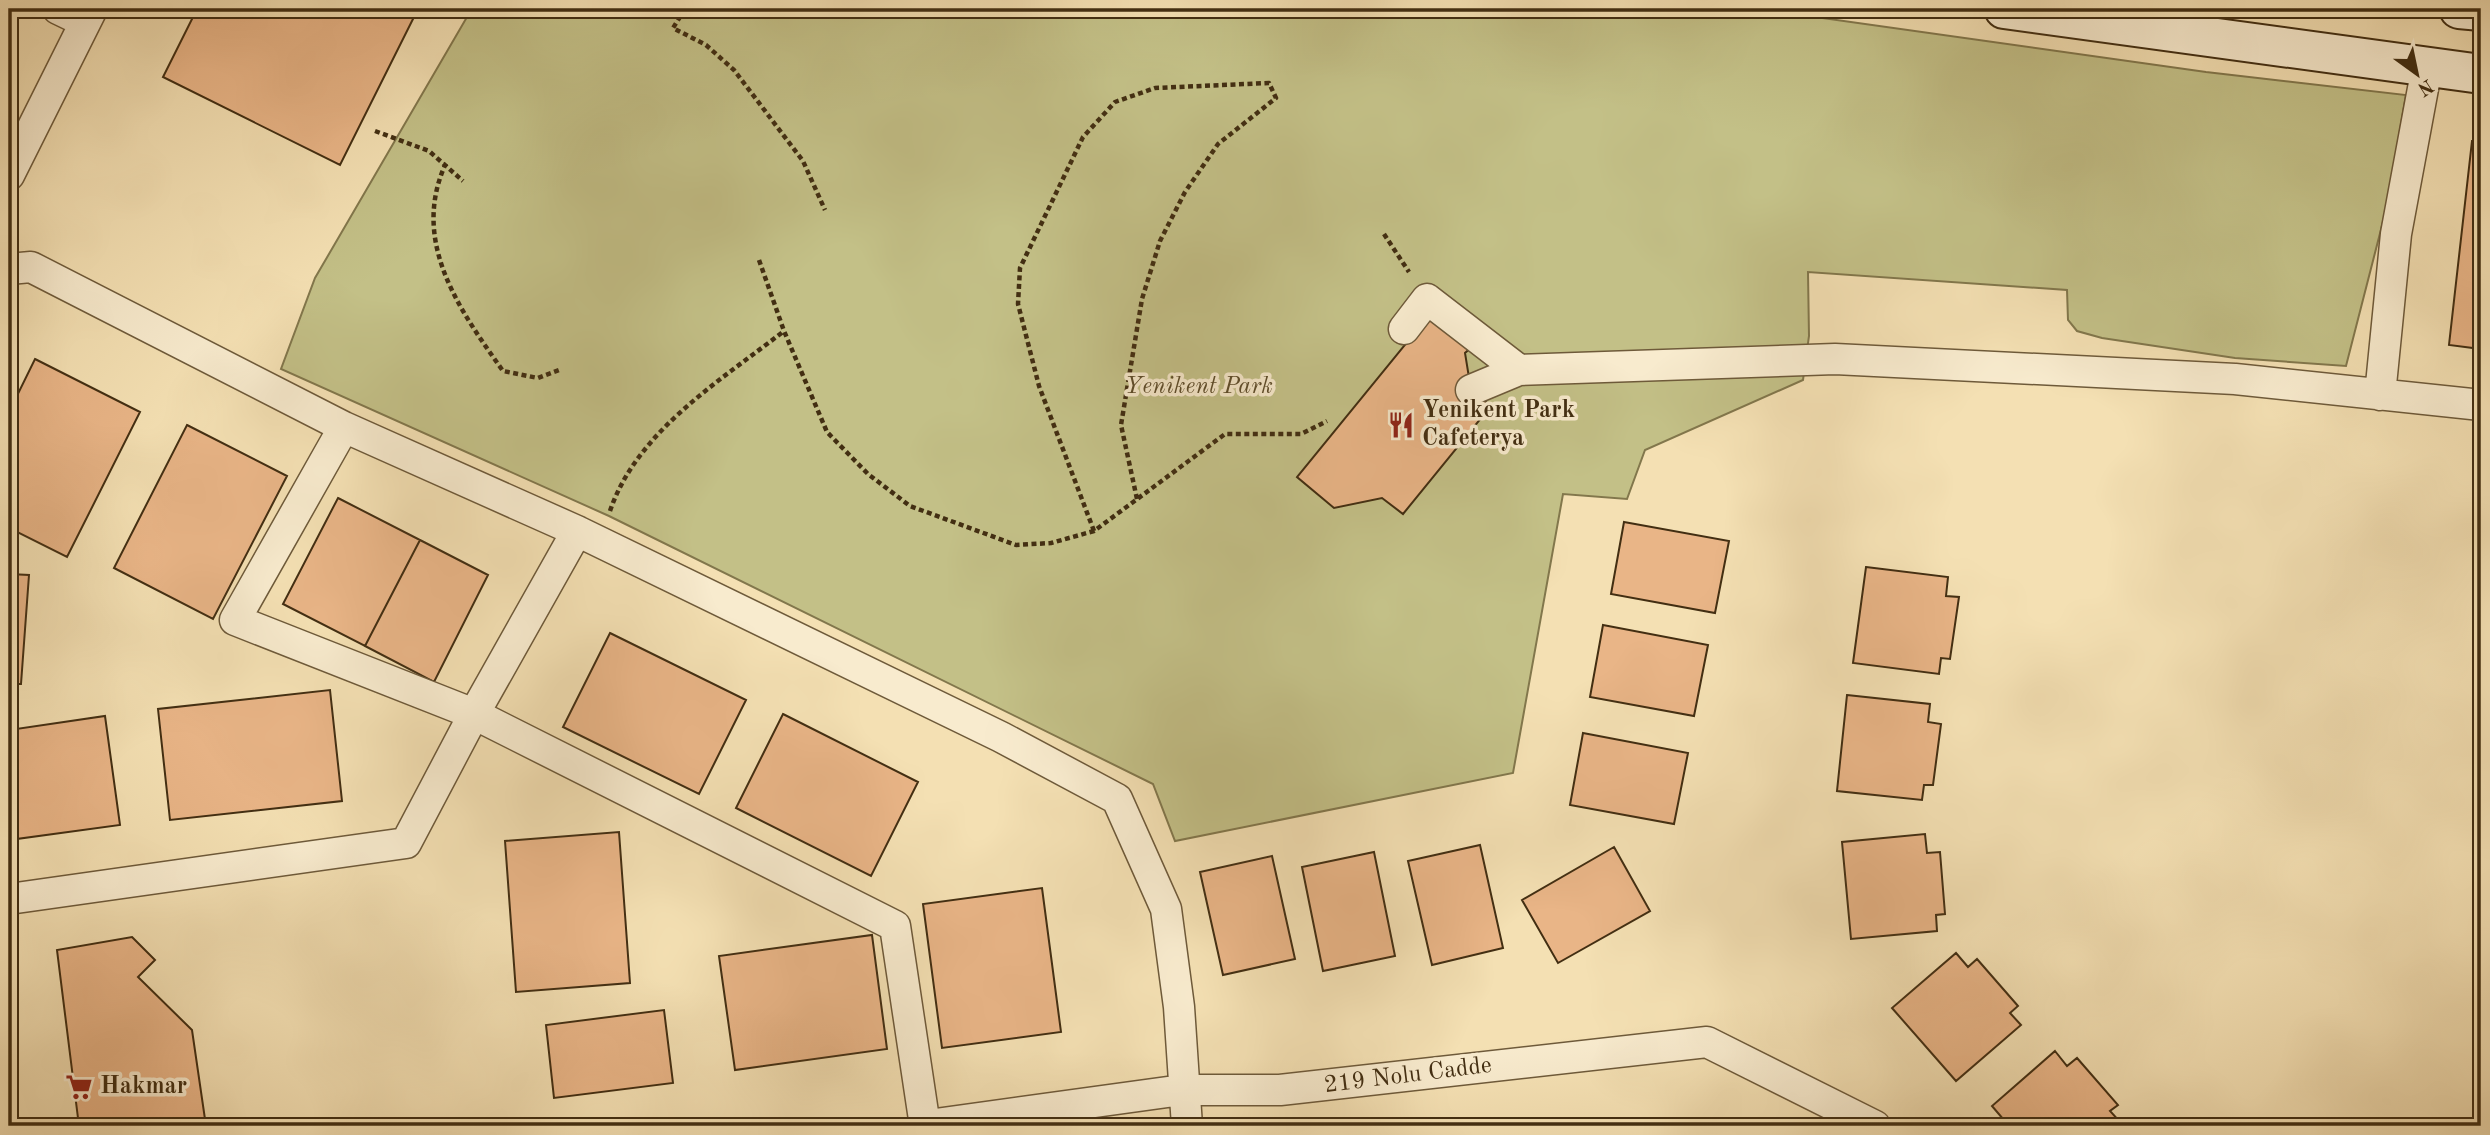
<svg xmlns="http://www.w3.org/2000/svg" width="2490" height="1135" font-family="'Old Standard TT',serif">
  <rect width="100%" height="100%" fill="#f4e0b3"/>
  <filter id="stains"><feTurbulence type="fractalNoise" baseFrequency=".00286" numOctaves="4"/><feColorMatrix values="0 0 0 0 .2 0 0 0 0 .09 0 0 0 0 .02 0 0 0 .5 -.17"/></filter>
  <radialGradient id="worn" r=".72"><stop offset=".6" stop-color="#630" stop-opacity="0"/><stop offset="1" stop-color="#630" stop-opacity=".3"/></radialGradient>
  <path fill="#c3c087" stroke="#82774c" stroke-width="2" d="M485,9H1759L2206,72L2406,95L2387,206L2346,366L2235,358L2102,338L2077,331L2068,320L2067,290L1808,272L1809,336L1803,380L1645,450L1627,499L1563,494L1513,773L1175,841L1153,784L609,516L281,369L315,278L467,17Z"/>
  <path fill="#e9b587" stroke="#422e12" stroke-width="2" d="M197,9H418L340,165L163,77Z
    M2472,141L2481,142V349L2449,345Z
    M1430,314L1473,346L1465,353L1471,390L1491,406L1403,514L1382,498L1334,508L1297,477Z
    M35,359L140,412L67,557L9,528V412Z
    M187,425L287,476L213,619L114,568Z
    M338,498L420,540L365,646L283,604Z
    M1624,522L1729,541L1715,613L1611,594Z
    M420,540L488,575L434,682L365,646Z
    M1866,567L1948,577L1946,596L1959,597L1950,659L1941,658L1939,674L1853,663Z
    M9,574L29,575L21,684H9Z
    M1603,625L1708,645L1694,716L1590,697Z
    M610,633L746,700L699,794L563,727Z
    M330,690L342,801L170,820L158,709Z
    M1847,695L1930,704L1928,722L1941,724L1933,785H1924L1922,800L1837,791Z
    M783,714L918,782L871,876L736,808Z
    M105,716L120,825L9,840V730Z
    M1583,733L1688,753L1674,824L1570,805Z
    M619,832L630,983L516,992L505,841Z
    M1925,834L1927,853L1940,852L1945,914L1936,915L1937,931L1851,939L1842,842Z
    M1480,845L1503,948L1432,965L1408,861Z
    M1614,847L1650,911L1558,963L1522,900Z
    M1374,852L1395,956L1323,971L1302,867Z
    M1272,856L1295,959L1223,975L1200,872Z
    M1042,888L1061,1032L942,1048L923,904Z
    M872,935L887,1049L735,1070L719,956Z
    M132,937L155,960L138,977L192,1030L206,1126H79L57,950Z
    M1956,953L1968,967L1977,959L2018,1006L2010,1013L2021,1025L1956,1081L1892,1008Z
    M664,1010L673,1083L554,1098L546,1025Z
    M2055,1051L2067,1066L2077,1058L2118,1105L2110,1111L2121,1123L2118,1126H2009L1992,1106Z"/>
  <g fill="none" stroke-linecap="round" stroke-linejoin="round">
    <g stroke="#6e5a3a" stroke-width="33">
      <path id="street" d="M58,9L85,22
        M9,175L92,9
        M9,269L31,267L344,427L577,531L1001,737L1117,799L1166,909L1179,1007L1187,1126
        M1404,329L1427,299L1519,370L1835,359L2235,379L2481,405
        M1471,390L1519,370
        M2380,395L2396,234L2427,67
        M344,427L235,620L474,714L895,926L925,1126
        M9,899L406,843L474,714L577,531
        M921,1126L1182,1090H1280L1707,1042L1875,1126"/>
    </g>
    <g stroke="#422e12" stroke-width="42">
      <path id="secondary" d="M2004,9L2481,74
        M2459,9L2481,11"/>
    </g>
    <path stroke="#422e12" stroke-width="4.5" stroke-dasharray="5 3.5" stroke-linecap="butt" d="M685,9L673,28L706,45L734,70L803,161L825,210
      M375,131L429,151L463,181
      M446,163C410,241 459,309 503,371L538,378L562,369
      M1384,234L1409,272
      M759,260L784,331L827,432L868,474L910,506L1016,545L1051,543L1094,531L1225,434H1301L1327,421
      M610,511C637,431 720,381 784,331
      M1094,531L1039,386L1018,304L1020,268L1083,137L1115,102L1155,88L1269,83L1276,98L1218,144L1185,192L1160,241L1142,299L1121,425L1137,499"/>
    <use href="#street" stroke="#f8ebce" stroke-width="30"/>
    <use href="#secondary" stroke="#f8ebce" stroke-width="38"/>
  </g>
  <defs>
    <g id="restaurant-bare" transform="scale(2.1)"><path d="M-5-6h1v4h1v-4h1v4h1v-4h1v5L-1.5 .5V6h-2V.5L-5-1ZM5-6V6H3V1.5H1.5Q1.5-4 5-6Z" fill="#8f2418" stroke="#f8ebce" stroke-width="2.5" paint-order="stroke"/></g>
    <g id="supermarket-bare" transform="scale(2.1)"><path d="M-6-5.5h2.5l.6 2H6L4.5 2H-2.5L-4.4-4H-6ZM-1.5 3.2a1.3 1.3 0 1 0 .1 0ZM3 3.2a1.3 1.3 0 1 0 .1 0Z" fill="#8f2418" stroke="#f8ebce" stroke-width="2.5" paint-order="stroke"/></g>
  </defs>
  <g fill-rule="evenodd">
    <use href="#restaurant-bare" x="1401" y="425"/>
    <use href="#supermarket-bare" x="79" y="1087"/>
  </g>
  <g text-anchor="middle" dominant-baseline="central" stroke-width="7" stroke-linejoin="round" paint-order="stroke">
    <g font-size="24" font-style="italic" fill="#5c4b29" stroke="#f8ebce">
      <text x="1199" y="387">Yenikent Park</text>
    </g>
    <g font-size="24" font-weight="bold" fill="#422e12" stroke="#f8ebce" text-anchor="start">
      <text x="1422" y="411">Yenikent Park<tspan x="1422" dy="28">Cafeterya</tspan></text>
      <text x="100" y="1087">Hakmar</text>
    </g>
    <g font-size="24" fill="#422e12" stroke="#f8ebce">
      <text transform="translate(1408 1076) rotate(-7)">219 Nolu Cadde</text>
    </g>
  </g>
  <rect width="2490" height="1135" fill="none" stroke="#f4e0b3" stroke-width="35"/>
  <rect x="10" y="10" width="2469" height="1114" fill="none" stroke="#422e12" stroke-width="3.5"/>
  <rect x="18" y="18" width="2455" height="1100" fill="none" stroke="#422e12" stroke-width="2"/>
  <g transform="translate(2417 74) rotate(147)" stroke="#f8ebce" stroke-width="5" paint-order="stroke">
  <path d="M0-5L12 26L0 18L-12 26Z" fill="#422e12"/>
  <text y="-10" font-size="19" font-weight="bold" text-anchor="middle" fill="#422e12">N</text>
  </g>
  <rect width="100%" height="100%" filter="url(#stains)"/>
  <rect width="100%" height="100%" fill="url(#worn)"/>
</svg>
